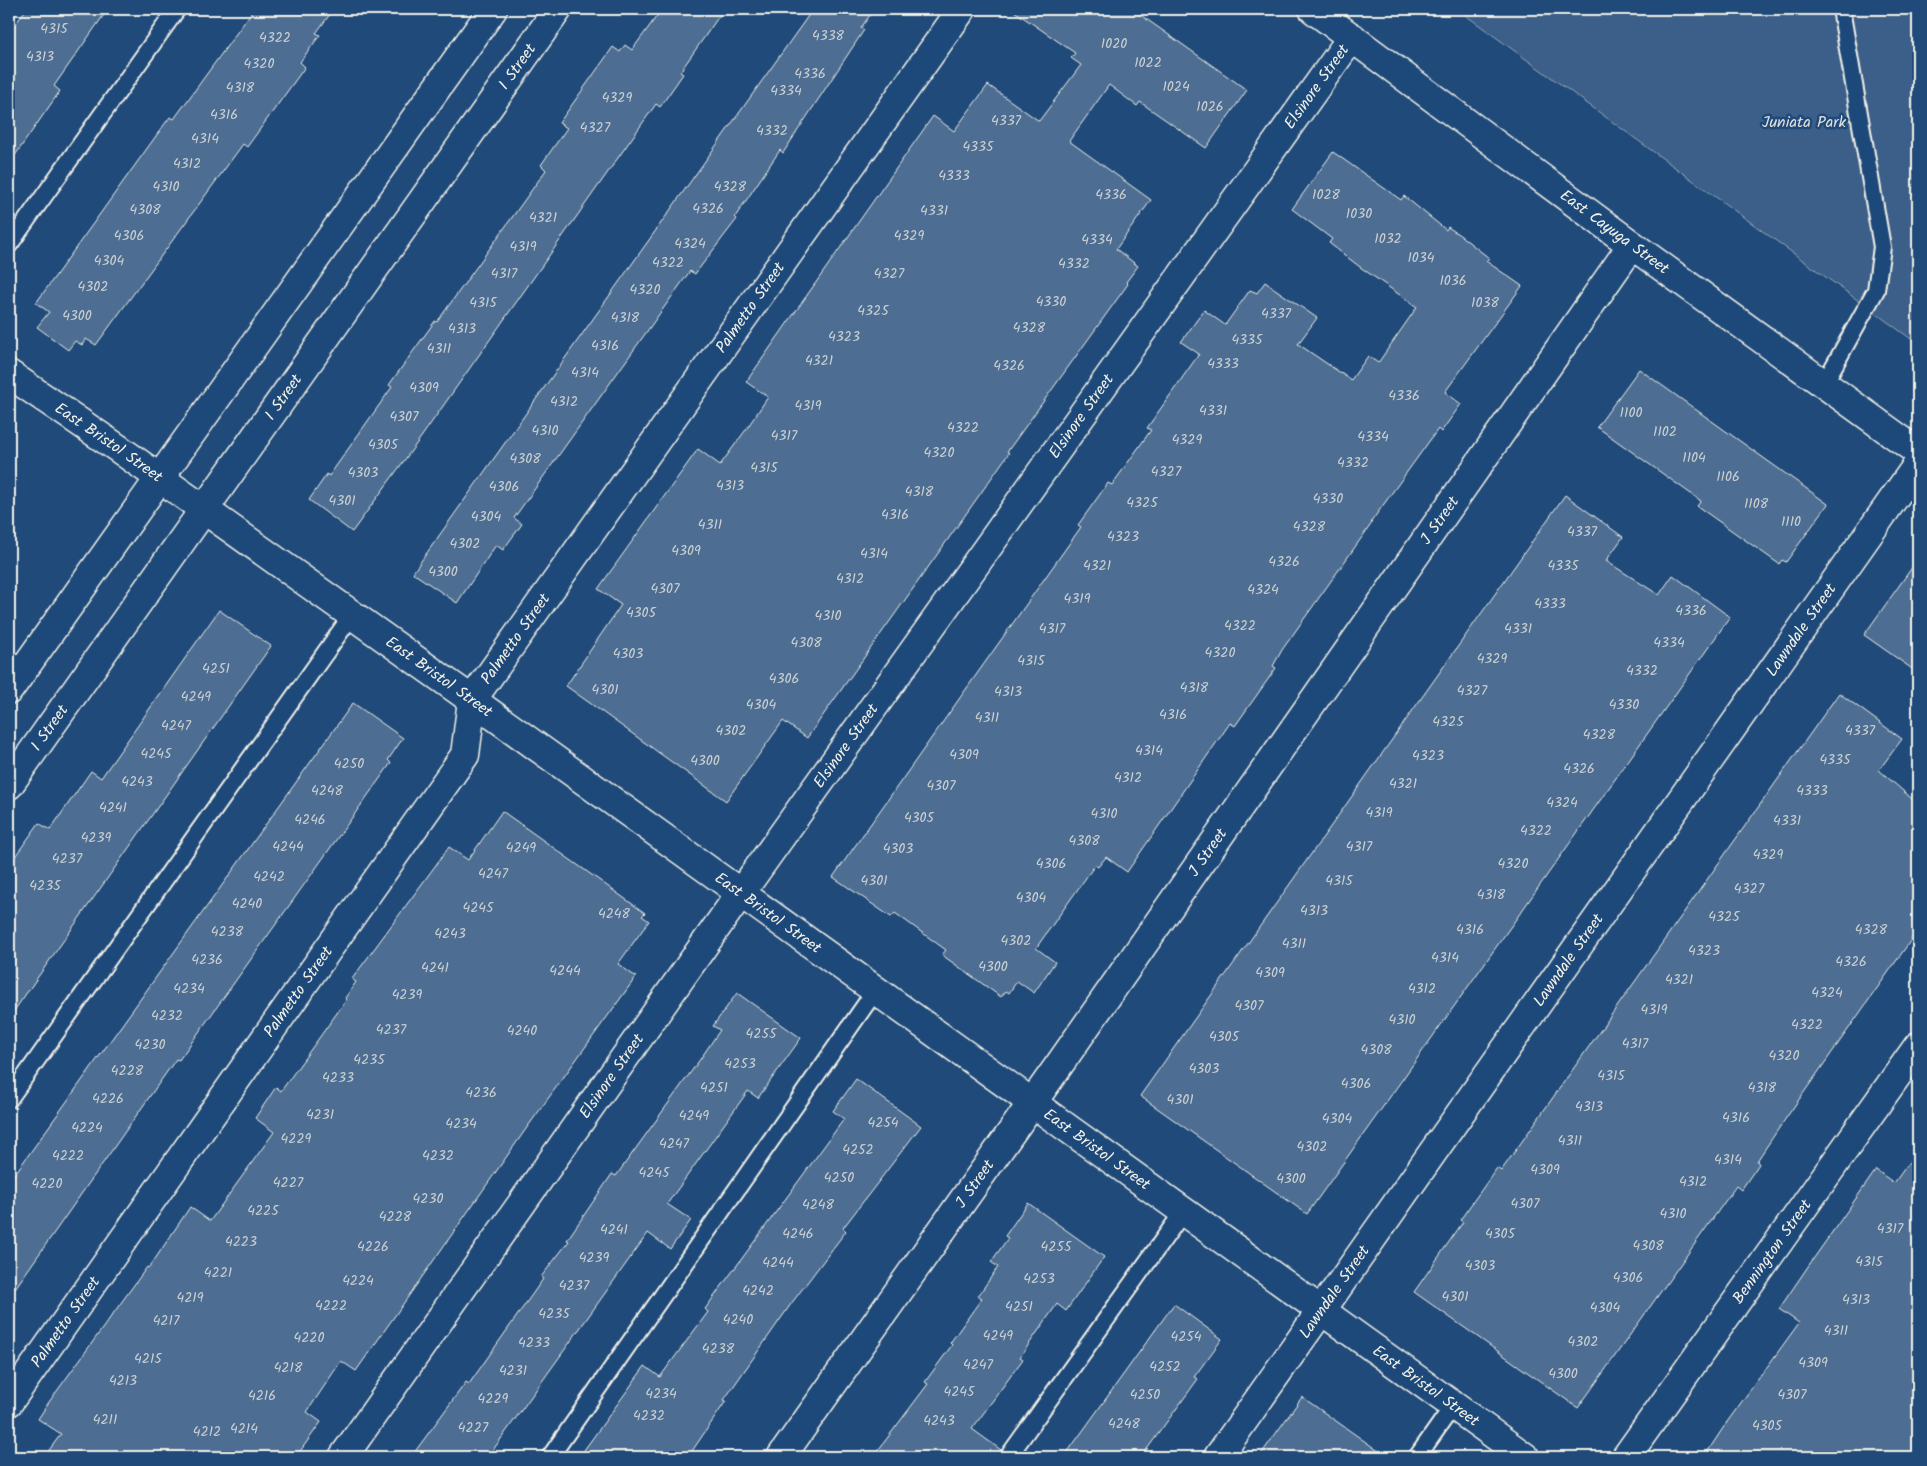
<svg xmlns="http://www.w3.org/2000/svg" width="1927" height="1466" font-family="Kalam,sans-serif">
  <rect width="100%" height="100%" fill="#1f4a7a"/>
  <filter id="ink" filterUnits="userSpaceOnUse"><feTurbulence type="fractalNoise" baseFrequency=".02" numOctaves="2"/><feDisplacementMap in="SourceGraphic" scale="10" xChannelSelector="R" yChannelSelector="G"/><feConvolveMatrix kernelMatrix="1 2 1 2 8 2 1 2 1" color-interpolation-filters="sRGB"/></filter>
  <g filter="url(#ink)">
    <path fill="#3a5f88" stroke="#97a8b8" d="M1457,9H1918V344Z"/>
    <path fill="#4d6e92" stroke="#f4f1e8" d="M26,9H108L54,86L60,91L9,164V34Z
      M254,9H334L316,33L320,35L300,62L305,67L247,147L243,144L96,345L86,339L82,345L75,341L68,350L37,327L49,312L36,303L161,129L170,117L174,119Z
      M662,9H724L680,72L683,74L660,107L656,104L417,443L352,532L309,500L327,474L329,476L392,387L389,385L435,321L437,322L546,170L541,165L567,128L559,123L613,47L620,52L625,45L632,50Z
      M813,9H874L861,28L864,30L783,153L780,150L735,217L737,219L695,274L690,271L514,518L522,524L503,550L496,545L457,603L413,573L414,571Z
      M1011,9H1132L1247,90L1206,148L1140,102L1137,106L1109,85L1069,141L1151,200L1116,249L1138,266L1126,282L1128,284L1007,452L1009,453L978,497L807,738L783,721L726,801L566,686L621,605L598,589L698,449L720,465L745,431L768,397L746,382L933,116L954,131L988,85L1039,121L1081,65L1071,58L1075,53Z
      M1333,152L1401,200L1404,196L1446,230L1448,227L1461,236L1489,258L1486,261L1522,286L1445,392L1461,404L1441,432L1438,429L1371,522L1372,523L1282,650L1273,666L1276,668L1235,726L1230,723L1127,872L1106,857L1098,867L1095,865L1036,948L1055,962L1034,993L1017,981L1009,993L1006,991L1001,997L942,955L946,950L895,913L891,917L833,877L1081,527L1078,525L1108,483L1112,485L1151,430L1147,428L1199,354L1181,342L1204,310L1225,325L1250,290L1257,293L1265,282L1317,318L1298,344L1351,380L1368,356L1378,363L1417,307L1360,267L1329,243L1332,239L1292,209Z
      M1639,369L1828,504L1786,562L1782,560L1779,564L1697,506L1701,501L1597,427Z
      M1565,495L1623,537L1606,561L1659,595L1673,575L1730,617L1307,1214L1140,1096Z
      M1918,559V673L1864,635Z
      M219,610L271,646L9,1018V865L39,823L50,830L91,771L101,778Z
      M1839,693L1902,739L1879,770L1918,804V930L1779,1128L1757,1161L1759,1164L1741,1190L1736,1186L1578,1408L1414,1292L1463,1222L1460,1220L1497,1168L1501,1171Z
      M353,703L403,738L388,760L391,763L179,1060L176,1059L9,1297V1182Z
      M502,811L645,913L642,916L649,921L618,964L636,977L526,1129L356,1371L341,1361L307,1412L321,1422L296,1457H44L61,1434L38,1419L49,1402L147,1267L149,1268L190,1207L210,1221L274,1132L255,1118L276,1087L281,1091L347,999L345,998L356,982L352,979L449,847L468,860Z
      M737,993L801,1038L758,1098L748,1091L667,1204L691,1220L670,1249L648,1233L488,1457H411L466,1382L469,1384L543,1279L541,1277L569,1241L567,1240L612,1174L616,1176L701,1058L720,1030L713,1026Z
      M856,1079L921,1126L843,1228L846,1231L791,1304L724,1400L726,1401L688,1457H579L645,1366L660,1377L708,1312L705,1309L844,1119L833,1111Z
      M1918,1150V1457H1704L1727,1422L1799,1323L1779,1309L1809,1265L1876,1170L1894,1183Z
      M1028,1203L1104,1257L1066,1311L1057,1304L1020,1357L1023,1359L972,1429L1001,1450L998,1457H873L928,1384L925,1382L952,1345L950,1343L982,1298L978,1296L998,1267L991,1262L1008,1238L1005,1236Z
      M1174,1304L1222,1339L1194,1377L1198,1379L1142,1456L1064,1457Z
      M1302,1397L1387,1457H1259Z"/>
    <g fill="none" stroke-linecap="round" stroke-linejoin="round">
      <g stroke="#f4f1e8" stroke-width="20">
        <path id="lane" d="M9,245L177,9
          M1824,384L1876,290L1882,247L1841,9
          M9,1099L352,615
          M550,1457L875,991
          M1008,1457L1183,1212
          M1417,1457L1453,1406"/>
      </g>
      <g stroke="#f4f1e8" stroke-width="31">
        <g id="street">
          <path id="s1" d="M1313,9L1632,245L1918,452"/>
          <path id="s2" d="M9,374L119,449L472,700L1525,1457"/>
          <path d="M9,690L493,9"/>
          <path id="s3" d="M9,785L558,9"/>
          <path id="s4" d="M9,1402L465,755L472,700L962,9"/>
          <path id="s5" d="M343,1457L740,894L1352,37"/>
          <path id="s6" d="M781,1457L1059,1065L1632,245"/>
          <path id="s7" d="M1218,1457L1918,464"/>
          <path id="s8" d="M1626,1457L1918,1046"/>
        </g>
      </g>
      <use href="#lane" stroke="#1f4a7a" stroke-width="16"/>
      <use href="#street" stroke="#1f4a7a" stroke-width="28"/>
    </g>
  </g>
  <g text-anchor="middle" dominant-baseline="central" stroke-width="5" stroke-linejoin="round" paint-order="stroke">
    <g font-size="14" fill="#cad0d2">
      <text x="54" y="29">4315</text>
      <text x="828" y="36">4338</text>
      <text x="275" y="38">4322</text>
      <text x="1114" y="44">1020</text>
      <text x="40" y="57">4313</text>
      <text x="1148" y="63">1022</text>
      <text x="259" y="64">4320</text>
      <text x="810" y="74">4336</text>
      <text x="1176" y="87">1024</text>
      <text x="240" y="88">4318</text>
      <text x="786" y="91">4334</text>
      <text x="617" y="98">4329</text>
      <text x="1210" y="107">1026</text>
      <text x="224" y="115">4316</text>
      <text x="1006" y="121">4337</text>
      <text x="595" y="128">4327</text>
      <text x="772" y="131">4332</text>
      <text x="205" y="139">4314</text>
      <text x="978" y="147">4335</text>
      <text x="187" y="164">4312</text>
      <text x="954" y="176">4333</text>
      <text x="166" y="187">4310</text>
      <text x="730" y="187">4328</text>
      <text x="1111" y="195">4336</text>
      <text x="1326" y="195">1028</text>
      <text x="708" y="209">4326</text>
      <text x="145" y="210">4308</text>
      <text x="934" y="211">4331</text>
      <text x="1359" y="214">1030</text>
      <text x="543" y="218">4321</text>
      <text x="129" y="236">4306</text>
      <text x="909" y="236">4329</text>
      <text x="1388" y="239">1032</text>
      <text x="1097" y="240">4334</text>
      <text x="690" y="244">4324</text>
      <text x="523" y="247">4319</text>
      <text x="1421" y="258">1034</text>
      <text x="109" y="261">4304</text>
      <text x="668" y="263">4322</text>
      <text x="1074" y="264">4332</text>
      <text x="504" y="274">4317</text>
      <text x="889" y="274">4327</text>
      <text x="1453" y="281">1036</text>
      <text x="93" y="287">4302</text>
      <text x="645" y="290">4320</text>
      <text x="1051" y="302">4330</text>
      <text x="483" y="303">4315</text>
      <text x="1485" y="303">1038</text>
      <text x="873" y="311">4325</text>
      <text x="1276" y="314">4337</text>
      <text x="77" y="316">4300</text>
      <text x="625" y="318">4318</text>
      <text x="1029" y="328">4328</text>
      <text x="462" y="329">4313</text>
      <text x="844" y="337">4323</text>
      <text x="1247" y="340">4335</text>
      <text x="605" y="346">4316</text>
      <text x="439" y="349">4311</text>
      <text x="819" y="361">4321</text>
      <text x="1223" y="364">4333</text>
      <text x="1009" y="366">4326</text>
      <text x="585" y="373">4314</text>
      <text x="424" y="388">4309</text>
      <text x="1404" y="396">4336</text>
      <text x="564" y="402">4312</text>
      <text x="808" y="406">4319</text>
      <text x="1213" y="411">4331</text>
      <text x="1631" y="413">1100</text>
      <text x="404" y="417">4307</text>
      <text x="963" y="428">4322</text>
      <text x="545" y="431">4310</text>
      <text x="1665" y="432">1102</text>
      <text x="784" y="436">4317</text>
      <text x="1373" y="437">4334</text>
      <text x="1187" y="440">4329</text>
      <text x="383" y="445">4305</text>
      <text x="939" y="453">4320</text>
      <text x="1694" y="458">1104</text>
      <text x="525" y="459">4308</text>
      <text x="1353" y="463">4332</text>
      <text x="764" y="468">4315</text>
      <text x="1166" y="472">4327</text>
      <text x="363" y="473">4303</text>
      <text x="1728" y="477">1106</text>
      <text x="730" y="486">4313</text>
      <text x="504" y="487">4306</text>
      <text x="919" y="492">4318</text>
      <text x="1328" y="499">4330</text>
      <text x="342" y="501">4301</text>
      <text x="1142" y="503">4325</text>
      <text x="1756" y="504">1108</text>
      <text x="895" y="515">4316</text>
      <text x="486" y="517">4304</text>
      <text x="1791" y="522">1110</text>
      <text x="710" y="525">4311</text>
      <text x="1309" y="527">4328</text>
      <text x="1582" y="532">4337</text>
      <text x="1123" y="537">4323</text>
      <text x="465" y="544">4302</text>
      <text x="686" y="551">4309</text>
      <text x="874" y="554">4314</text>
      <text x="1284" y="562">4326</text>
      <text x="1097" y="566">4321</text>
      <text x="1563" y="566">4335</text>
      <text x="443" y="572">4300</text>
      <text x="850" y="579">4312</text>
      <text x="665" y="589">4307</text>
      <text x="1263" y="590">4324</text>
      <text x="1077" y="599">4319</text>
      <text x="1550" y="604">4333</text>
      <text x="1691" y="611">4336</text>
      <text x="641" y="613">4305</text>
      <text x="828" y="616">4310</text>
      <text x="1240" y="626">4322</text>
      <text x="1052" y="629">4317</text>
      <text x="1518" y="629">4331</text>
      <text x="806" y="643">4308</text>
      <text x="1669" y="643">4334</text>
      <text x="1220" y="653">4320</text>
      <text x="628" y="654">4303</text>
      <text x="1492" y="659">4329</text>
      <text x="1031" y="661">4315</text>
      <text x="216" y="669">4251</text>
      <text x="1642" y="671">4332</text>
      <text x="784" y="679">4306</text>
      <text x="1194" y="688">4318</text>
      <text x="605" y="690">4301</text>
      <text x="1472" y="691">4327</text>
      <text x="1008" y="692">4313</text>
      <text x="196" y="697">4249</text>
      <text x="761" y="705">4304</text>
      <text x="1624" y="705">4330</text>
      <text x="1173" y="715">4316</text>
      <text x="987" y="718">4311</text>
      <text x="1448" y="722">4325</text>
      <text x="176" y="726">4247</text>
      <text x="731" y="731">4302</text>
      <text x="1860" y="731">4337</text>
      <text x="1599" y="735">4328</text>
      <text x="1149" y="751">4314</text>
      <text x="156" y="754">4245</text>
      <text x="964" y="755">4309</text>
      <text x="1428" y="756">4323</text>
      <text x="1835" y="760">4335</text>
      <text x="705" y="761">4300</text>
      <text x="349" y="764">4250</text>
      <text x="1579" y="769">4326</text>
      <text x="1128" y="778">4312</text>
      <text x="137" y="782">4243</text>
      <text x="1403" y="784">4321</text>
      <text x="941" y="786">4307</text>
      <text x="327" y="791">4248</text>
      <text x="1812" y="791">4333</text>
      <text x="1562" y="803">4324</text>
      <text x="113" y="808">4241</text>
      <text x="1379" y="813">4319</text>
      <text x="1104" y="814">4310</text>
      <text x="919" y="818">4305</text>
      <text x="310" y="820">4246</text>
      <text x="1787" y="821">4331</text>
      <text x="1536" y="831">4322</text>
      <text x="96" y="838">4239</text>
      <text x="1084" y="841">4308</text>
      <text x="288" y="847">4244</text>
      <text x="1359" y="847">4317</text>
      <text x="521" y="848">4249</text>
      <text x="898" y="849">4303</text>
      <text x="1768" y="855">4329</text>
      <text x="67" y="859">4237</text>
      <text x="1051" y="864">4306</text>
      <text x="1513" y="864">4320</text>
      <text x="493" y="874">4247</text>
      <text x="269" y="877">4242</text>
      <text x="874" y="881">4301</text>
      <text x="1339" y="881">4315</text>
      <text x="45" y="886">4235</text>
      <text x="1749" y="889">4327</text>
      <text x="1491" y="895">4318</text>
      <text x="1031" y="898">4304</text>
      <text x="247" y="904">4240</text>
      <text x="478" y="908">4245</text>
      <text x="1314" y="911">4313</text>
      <text x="614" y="914">4248</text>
      <text x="1724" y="917">4325</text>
      <text x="1470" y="930">4316</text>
      <text x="1871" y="930">4328</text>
      <text x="227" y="932">4238</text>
      <text x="450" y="934">4243</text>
      <text x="1016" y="941">4302</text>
      <text x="1294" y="944">4311</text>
      <text x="1704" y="951">4323</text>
      <text x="1445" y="958">4314</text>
      <text x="207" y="960">4236</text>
      <text x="1851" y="962">4326</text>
      <text x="993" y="967">4300</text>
      <text x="435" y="968">4241</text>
      <text x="565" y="971">4244</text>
      <text x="1270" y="973">4309</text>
      <text x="1679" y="980">4321</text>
      <text x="189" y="989">4234</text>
      <text x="1422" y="989">4312</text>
      <text x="1827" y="993">4324</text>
      <text x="407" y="995">4239</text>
      <text x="1249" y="1006">4307</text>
      <text x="1654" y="1010">4319</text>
      <text x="167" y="1016">4232</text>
      <text x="1402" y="1020">4310</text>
      <text x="1807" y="1025">4322</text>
      <text x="391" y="1030">4237</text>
      <text x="522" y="1031">4240</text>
      <text x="761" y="1034">4255</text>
      <text x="1224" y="1037">4305</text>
      <text x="1635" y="1044">4317</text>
      <text x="150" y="1045">4230</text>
      <text x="1376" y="1050">4308</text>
      <text x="1784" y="1056">4320</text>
      <text x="369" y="1060">4235</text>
      <text x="740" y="1064">4253</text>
      <text x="1204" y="1069">4303</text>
      <text x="127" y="1071">4228</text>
      <text x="1611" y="1076">4315</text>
      <text x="338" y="1078">4233</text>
      <text x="1356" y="1084">4306</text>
      <text x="714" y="1088">4251</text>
      <text x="1762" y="1088">4318</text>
      <text x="481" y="1093">4236</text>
      <text x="108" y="1099">4226</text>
      <text x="1180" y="1100">4301</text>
      <text x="1589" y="1107">4313</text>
      <text x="320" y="1115">4231</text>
      <text x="694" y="1116">4249</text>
      <text x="1736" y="1118">4316</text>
      <text x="1337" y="1119">4304</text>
      <text x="883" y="1123">4254</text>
      <text x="461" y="1124">4234</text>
      <text x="87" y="1128">4224</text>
      <text x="296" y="1139">4229</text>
      <text x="1570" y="1141">4311</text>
      <text x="674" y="1144">4247</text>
      <text x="1312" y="1147">4302</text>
      <text x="858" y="1150">4252</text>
      <text x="68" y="1156">4222</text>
      <text x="438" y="1156">4232</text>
      <text x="1728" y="1160">4314</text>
      <text x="1545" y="1170">4309</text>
      <text x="654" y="1173">4245</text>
      <text x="839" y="1178">4250</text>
      <text x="1291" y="1179">4300</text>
      <text x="1693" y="1182">4312</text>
      <text x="288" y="1183">4227</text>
      <text x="47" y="1184">4220</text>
      <text x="428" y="1199">4230</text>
      <text x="1525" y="1204">4307</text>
      <text x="818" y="1205">4248</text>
      <text x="263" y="1211">4225</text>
      <text x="1673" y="1214">4310</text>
      <text x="395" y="1217">4228</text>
      <text x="1890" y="1229">4317</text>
      <text x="614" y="1230">4241</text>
      <text x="798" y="1234">4246</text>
      <text x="1500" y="1234">4305</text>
      <text x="241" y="1242">4223</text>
      <text x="1648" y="1246">4308</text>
      <text x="373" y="1247">4226</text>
      <text x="1056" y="1247">4255</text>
      <text x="594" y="1258">4239</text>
      <text x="1869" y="1262">4315</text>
      <text x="778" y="1263">4244</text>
      <text x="1480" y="1266">4303</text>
      <text x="218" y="1273">4221</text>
      <text x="1628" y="1278">4306</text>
      <text x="1039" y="1279">4253</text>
      <text x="358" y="1281">4224</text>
      <text x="574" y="1286">4237</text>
      <text x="758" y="1291">4242</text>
      <text x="1455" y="1297">4301</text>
      <text x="190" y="1298">4219</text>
      <text x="1856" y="1300">4313</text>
      <text x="331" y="1306">4222</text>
      <text x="1019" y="1307">4251</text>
      <text x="1605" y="1308">4304</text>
      <text x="554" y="1314">4235</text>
      <text x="738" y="1320">4240</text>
      <text x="166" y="1321">4217</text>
      <text x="1836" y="1331">4311</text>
      <text x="998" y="1336">4249</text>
      <text x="1186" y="1337">4254</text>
      <text x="309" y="1338">4220</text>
      <text x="1583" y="1342">4302</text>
      <text x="534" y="1343">4233</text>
      <text x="718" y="1349">4238</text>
      <text x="148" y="1359">4215</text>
      <text x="1813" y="1363">4309</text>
      <text x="978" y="1365">4247</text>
      <text x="1165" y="1367">4252</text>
      <text x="288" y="1368">4218</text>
      <text x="513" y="1371">4231</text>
      <text x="1563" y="1374">4300</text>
      <text x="123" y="1381">4213</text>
      <text x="959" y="1392">4245</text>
      <text x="661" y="1394">4234</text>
      <text x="1145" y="1395">4250</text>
      <text x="1792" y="1395">4307</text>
      <text x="262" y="1396">4216</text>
      <text x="493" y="1399">4229</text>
      <text x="649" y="1416">4232</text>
      <text x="105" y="1420">4211</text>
      <text x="939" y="1421">4243</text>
      <text x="1124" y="1424">4248</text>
      <text x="1767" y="1426">4305</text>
      <text x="473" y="1428">4227</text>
      <text x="244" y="1429">4214</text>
      <text x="207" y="1432">4212</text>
    </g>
    <g font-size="16" fill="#f4f1e8" stroke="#1f4a7a">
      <text stroke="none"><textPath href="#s3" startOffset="880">I Street</textPath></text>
      <text stroke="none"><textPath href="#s5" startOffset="1681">Elsinore Street</textPath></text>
      <text stroke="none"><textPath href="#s1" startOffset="375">East Cayuga Street</textPath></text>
      <text stroke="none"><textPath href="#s4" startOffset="1328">Palmetto Street</textPath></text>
      <text stroke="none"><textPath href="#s3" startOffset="475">I Street</textPath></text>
      <text stroke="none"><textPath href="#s5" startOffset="1276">Elsinore Street</textPath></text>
      <text stroke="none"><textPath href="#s2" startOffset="121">East Bristol Street</textPath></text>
      <text stroke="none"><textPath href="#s6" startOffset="1145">J Street</textPath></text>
      <text stroke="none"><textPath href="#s7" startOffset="1012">Lawndale Street</textPath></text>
      <text stroke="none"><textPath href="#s4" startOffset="922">Palmetto Street</textPath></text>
      <text stroke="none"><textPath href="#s2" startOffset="526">East Bristol Street</textPath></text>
      <text stroke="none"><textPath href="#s3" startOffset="70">I Street</textPath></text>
      <text stroke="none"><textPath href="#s5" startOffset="871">Elsinore Street</textPath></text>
      <text stroke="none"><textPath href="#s6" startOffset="740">J Street</textPath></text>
      <text stroke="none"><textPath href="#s2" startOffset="931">East Bristol Street</textPath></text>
      <text stroke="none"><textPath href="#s7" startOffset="608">Lawndale Street</textPath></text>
      <text stroke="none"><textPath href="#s4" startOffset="502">Palmetto Street</textPath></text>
      <text stroke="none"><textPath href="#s5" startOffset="466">Elsinore Street</textPath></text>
      <text stroke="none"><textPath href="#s2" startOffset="1336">East Bristol Street</textPath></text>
      <text stroke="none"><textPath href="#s6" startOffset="335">J Street</textPath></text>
      <text stroke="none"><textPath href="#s8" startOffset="252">Bennington Street</textPath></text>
      <text stroke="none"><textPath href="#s7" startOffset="202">Lawndale Street</textPath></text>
      <text stroke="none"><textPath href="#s4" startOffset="98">Palmetto Street</textPath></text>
      <text stroke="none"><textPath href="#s2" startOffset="1741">East Bristol Street</textPath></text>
    </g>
    <g font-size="16" fill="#e1e2de" stroke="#1f4a7a">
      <text x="1804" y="122">Juniata Park</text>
    </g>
  </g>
  <rect width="1927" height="1466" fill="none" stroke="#1f4a7a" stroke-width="30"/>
  <rect x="15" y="15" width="1897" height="1436" fill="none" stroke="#f4f1e8" stroke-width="2" filter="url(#ink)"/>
</svg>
